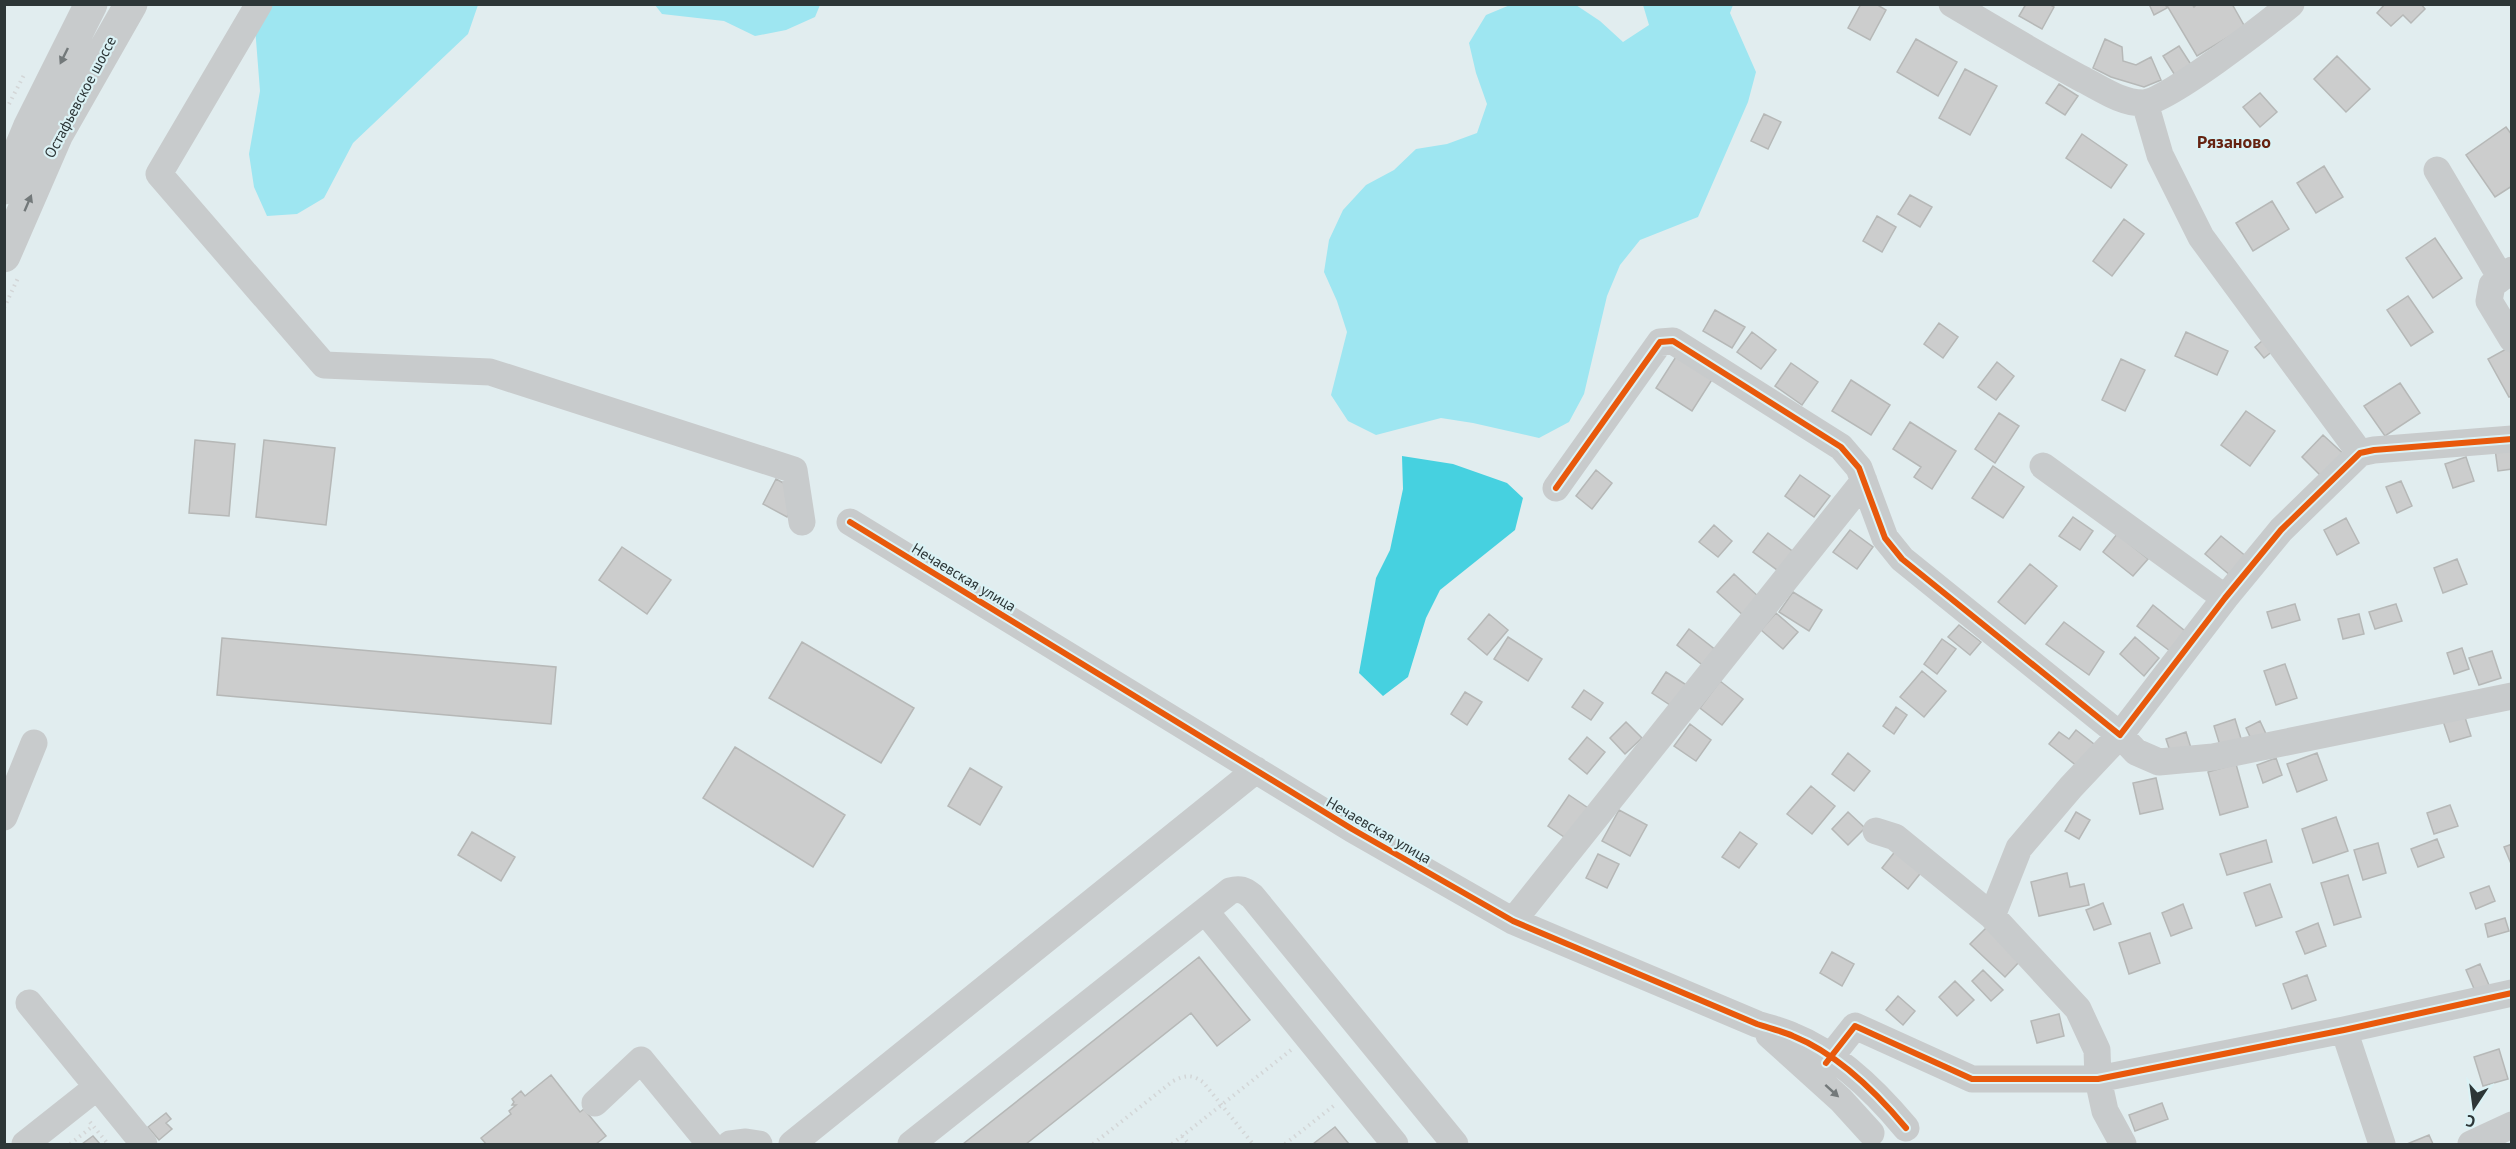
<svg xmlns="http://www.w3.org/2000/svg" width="2516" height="1149" font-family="'PT Sans',sans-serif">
  <rect width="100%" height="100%" fill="#e1edef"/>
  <path fill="#9ee6f1" d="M261,5H478L468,34L353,143L324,198L297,214L267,216L254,187L249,154L260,91L255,27Z
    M655,5H820L815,17L786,30L755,36L724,21L662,14Z
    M1510,5H1576L1600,21L1623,42L1649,25L1643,5H1733L1730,13L1756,72L1748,102L1698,217L1640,240L1620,265L1607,296L1584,394L1569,422L1539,438L1473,423L1441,418L1376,435L1348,421L1331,395L1347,332L1337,301L1324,272L1329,240L1343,210L1366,185L1394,170L1416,149L1447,144L1477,133L1487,104L1476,73L1469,43L1486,15Z"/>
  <path fill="#46d1e0" d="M1402,456L1453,464L1507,483L1523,498L1515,530L1440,590L1426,618L1408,677L1383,696L1359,673L1376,578L1390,550L1403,489Z"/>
  <path fill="#cccdcd" stroke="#b6b8b7" stroke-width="1.5" d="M1861,4H1876L1886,10L1870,40L1848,28Z
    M2026,4H2049L2054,7L2042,29L2019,16Z
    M2149,4H2165L2167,8L2154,15Z
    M2166,4H2192L2194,7L2197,4H2232L2245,27L2197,56Z
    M2385,4H2421L2425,9L2411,23L2403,15L2391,26L2377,13Z
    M1916,39L1957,62L1938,96L1897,72Z
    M2105,39L2122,47L2123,61L2136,65L2151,57L2161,80L2144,87L2111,77L2093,68Z
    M2179,46L2192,66L2176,77L2163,56Z
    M2337,56L2370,89L2346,112L2314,79Z
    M1965,69L1997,86L1970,135L1939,118Z
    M2059,84L2078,96L2065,115L2046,103Z
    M2260,93L2277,112L2260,127L2243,107Z
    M1764,114L1781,122L1768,149L1751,141Z
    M2506,127L2512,135V186L2495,197L2466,155Z
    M2082,134L2127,165L2111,188L2066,158Z
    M2324,166L2343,197L2316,213L2297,183Z
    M1910,195L1932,207L1920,227L1898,214Z
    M2272,201L2289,229L2253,251L2236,223Z
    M1877,216L1896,227L1882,252L1863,241Z
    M2124,219L2144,234L2112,276L2093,261Z
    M2435,238L2462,278L2433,298L2406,258Z
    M2408,296L2433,332L2411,346L2387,310Z
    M1715,310L1745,327L1732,348L1703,331Z
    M1939,323L1958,337L1943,358L1924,344Z
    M1752,332L1776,350L1761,369L1737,352Z
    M2186,332L2228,351L2217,375L2175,356Z
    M2269,335L2279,346L2264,358L2255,347Z
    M2508,348L2512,354V396L2509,397L2488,359Z
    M1679,352L1715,375L1692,411L1656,388Z
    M2121,359L2145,370L2125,411L2102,400Z
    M1997,362L2014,376L1996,400L1978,387Z
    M1791,363L1818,382L1802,405L1775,386Z
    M1851,380L1890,405L1871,435L1832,411Z
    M2400,383L2420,413L2385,436L2364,406Z
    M2246,411L2275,431L2250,466L2221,445Z
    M1999,413L2019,426L1995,463L1975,449Z
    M1910,422L1956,451L1932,489L1914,477L1921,467L1893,449Z
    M2323,435L2348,458L2326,481L2302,457Z
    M195,440L235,444L229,516L189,513Z
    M264,440L335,448L326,525L256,517Z
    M2512,446V469L2498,471L2495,449Z
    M2466,457L2474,481L2453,488L2445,464Z
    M1993,466L2024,487L2003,518L1972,498Z
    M1596,470L1612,483L1592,509L1576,496Z
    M1800,475L1830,496L1814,517L1785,496Z
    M776,479L800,492L787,517L763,504Z
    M2401,481L2412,506L2397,513L2386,487Z
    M2073,517L2093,531L2080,550L2059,536Z
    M2346,518L2359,543L2337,555L2324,530Z
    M1714,525L1732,541L1718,557L1699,542Z
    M1850,530L1873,547L1857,569L1833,552Z
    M1768,533L1795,553L1781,573L1753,552Z
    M2117,534L2148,559L2133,576L2103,552Z
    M2221,536L2247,557L2231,576L2205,554Z
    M622,547L671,580L647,614L599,580Z
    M2457,559L2467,584L2443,593L2434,568Z
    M2030,564L2057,586L2025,624L1998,602Z
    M1734,574L1760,598L1744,616L1717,592Z
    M1793,592L1822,610L1809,631L1779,612Z
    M2295,604L2300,620L2272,628L2267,612Z
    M2396,604L2402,621L2375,629L2369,612Z
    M2153,605L2185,631L2170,651L2137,626Z
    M1776,613L1798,632L1783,649L1761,630Z
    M1489,614L1508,630L1487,655L1468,639Z
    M2359,614L2364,634L2343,639L2338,619Z
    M2064,622L2104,652L2089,675L2046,644Z
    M1959,625L1981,642L1970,655L1948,637Z
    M1689,629L1717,651L1705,667L1677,645Z
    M1508,637L1542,659L1528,681L1494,659Z
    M2135,637L2159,658L2144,676L2120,654Z
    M222,638L556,667L551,724L217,695Z
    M1942,639L1956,649L1937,674L1924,664Z
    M802,642L914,708L881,763L769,698Z
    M2462,648L2469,669L2454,674L2447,653Z
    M2492,651L2501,678L2479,685L2469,658Z
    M2285,664L2297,698L2276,705L2264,671Z
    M1922,671L1946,691L1924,717L1900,697Z
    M1666,672L1688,686L1673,707L1652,693Z
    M1720,681L1743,699L1722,725L1700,708Z
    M1584,690L1603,703L1591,720L1572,707Z
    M1465,692L1482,702L1467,725L1451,714Z
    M1896,707L1907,715L1894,734L1883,726Z
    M2463,711L2471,736L2450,742L2442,718Z
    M2235,719L2243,745L2222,752L2214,726Z
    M2260,721L2267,736L2253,743L2246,728Z
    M1626,722L1642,738L1625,754L1610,738Z
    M1690,724L1711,740L1696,761L1674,746Z
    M2076,730L2099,748L2082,770L2049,744L2059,732L2069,739Z
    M2186,732L2191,748L2171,754L2166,739Z
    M1587,737L1605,752L1587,774L1569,759Z
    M735,747L845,815L813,867L703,798Z
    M1848,753L1870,771L1854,791L1832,774Z
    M2317,753L2327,780L2297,792L2287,764Z
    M2276,758L2282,775L2263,783L2257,765Z
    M2236,764L2248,807L2220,815L2208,772Z
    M970,768L1002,787L980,825L948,806Z
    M2156,778L2163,809L2140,814L2133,783Z
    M1811,786L1835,806L1812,834L1787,814Z
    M1569,795L1591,810L1570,841L1548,826Z
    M2450,805L2458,826L2434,834L2427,813Z
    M1619,810L1647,825L1630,856L1602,841Z
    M1848,812L1865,828L1848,845L1832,829Z
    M2076,812L2090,820L2079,839L2065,831Z
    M2336,817L2348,851L2313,863L2302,829Z
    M472,832L515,857L501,881L458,855Z
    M1740,832L1757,844L1739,868L1722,857Z
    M2437,839L2444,857L2418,867L2411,849Z
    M2266,840L2272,862L2227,875L2220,854Z
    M2378,843L2386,873L2363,880L2354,850Z
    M2512,844V866L2504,847Z
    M1897,849L1923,870L1908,889L1882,868Z
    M1598,854L1619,864L1607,888L1586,878Z
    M2067,873L2070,887L2084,884L2089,905L2039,916L2031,882Z
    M2348,875L2361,917L2334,925L2321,883Z
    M2270,884L2282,917L2256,926L2244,893Z
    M2489,886L2495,901L2476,909L2470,893Z
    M2103,903L2111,924L2094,930L2086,910Z
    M2183,904L2192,928L2171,936L2162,913Z
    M2505,918L2509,931L2488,937L2485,924Z
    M2318,923L2326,946L2305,954L2296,932Z
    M1987,927L2021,960L2005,977L1970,944Z
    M2150,933L2160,963L2129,974L2119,943Z
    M1832,952L1854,964L1842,986L1820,973Z
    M1199,957L1250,1020L1217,1046L1191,1013L1026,1144H963Z
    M2480,964L2489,985L2475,991L2466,970Z
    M1983,970L2003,990L1991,1001L1972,981Z
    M2307,975L2316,1000L2292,1009L2283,984Z
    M1955,981L1974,1000L1957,1016L1939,997Z
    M1898,996L1915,1011L1903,1025L1886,1010Z
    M2059,1014L2064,1036L2037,1043L2031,1021Z
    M2499,1049L2508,1079L2483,1086L2474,1057Z
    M551,1075L580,1112L584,1109L606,1136L596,1144H486L481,1138L511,1114L509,1111L516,1105H512L514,1102L512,1099L521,1091L525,1096Z
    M2162,1103L2168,1119L2135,1131L2129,1115Z
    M166,1113L171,1119L166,1123L172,1129L159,1140L148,1127Z
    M1335,1127L1349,1144H1313Z
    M2429,1135L2433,1144H2407Z
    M93,1136L100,1144H82Z"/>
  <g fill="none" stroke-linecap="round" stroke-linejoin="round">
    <path stroke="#d3d6d7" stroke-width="4" stroke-dasharray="1.5 4.5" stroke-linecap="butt" d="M9,104L25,73
      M4,308L18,278
      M90,1122L108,1144
      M1182,1136L1189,1144
      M70,1144L93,1126
      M1093,1144L1173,1081C1186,1075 1191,1074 1203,1082L1253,1144
      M1172,1144L1291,1050
      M1285,1144L1336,1104"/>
    <path stroke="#c8cbcc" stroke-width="27" d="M259,4L159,174L324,365L490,372L794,470L802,522
      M1952,4C1996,30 2039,56 2084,80C2102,89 2121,103 2143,103C2167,102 2268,23 2291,4
      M2145,103L2160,155L2201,237L2360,453
      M2437,170L2501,278
      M2512,270L2492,285L2489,301L2512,339
      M2043,466L2225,598
      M1556,488L1660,342L1673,341L1841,447L1859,468L1885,538L1902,559L2120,735L2225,598L2281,530L2360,453L2374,450L2512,439
      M850,522L1352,829L1513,921L1757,1024C1769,1028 1782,1031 1793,1036C1838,1054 1876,1092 1906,1128
      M4,817L34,743
      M1876,831L1895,837L1992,916
      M1205,911L1395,1144
      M1513,921L1864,481
      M29,1003L144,1144
      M2344,1030L2382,1144
      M1769,1035L1841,1100L1871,1133
      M1824,1065L1855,1026L1972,1079H2098L2344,1030L2512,993
      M595,1103L641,1060L710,1144
      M25,1144L97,1087
      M730,1144L746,1142L759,1144
      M792,1144L1256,770
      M911,1144L1230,891C1240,888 1244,890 1252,896L1455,1144
      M2123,1144L2105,1111L2098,1079L2097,1050L2078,1009L1992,916L2019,848L2071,787L2120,735L2136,752L2159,762L2213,757L2512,696
      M2471,1144L2512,1125"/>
    <path stroke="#c8cbcc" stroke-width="33" d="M4,188L29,128L91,4
      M4,256L57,134L131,4"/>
    <g stroke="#dbf2f5" stroke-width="10">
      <path id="cycleway" d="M1556,488L1660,342L1673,341L1841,447L1859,468L1885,538L1902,559L2120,735L2225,598L2281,530L2360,453L2374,450L2512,439
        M850,522L1352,829L1513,921L1757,1024C1769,1028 1782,1031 1793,1036C1838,1054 1876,1092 1906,1128
        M1826,1063L1855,1026L1972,1079H2098L2344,1030L2512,993"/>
    </g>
    <use href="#cycleway" stroke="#e8590c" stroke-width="6"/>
  </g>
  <defs><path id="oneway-solid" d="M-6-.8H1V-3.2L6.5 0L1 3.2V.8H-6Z" transform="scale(1.5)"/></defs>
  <g fill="#73797a">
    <use href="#oneway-solid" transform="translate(64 56) rotate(116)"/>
    <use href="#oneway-solid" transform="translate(28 203) rotate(-67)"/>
    <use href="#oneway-solid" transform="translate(1832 1091) rotate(42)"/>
  </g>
  <g text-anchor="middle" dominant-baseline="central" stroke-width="4.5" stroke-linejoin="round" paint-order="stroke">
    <g font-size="15" fill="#2d3637" stroke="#dbf2f5">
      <text transform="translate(80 97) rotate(-62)">Остафьевское шоссе</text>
      <text transform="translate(964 577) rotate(31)">Нечаевская улица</text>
      <text transform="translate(1379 830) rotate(30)">Нечаевская улица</text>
    </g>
    <g font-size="18" font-weight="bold" fill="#652311" stroke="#dbf2f5">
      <text x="2234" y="141">Рязаново</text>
    </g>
  </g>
  <rect width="2516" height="1149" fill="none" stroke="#2d3637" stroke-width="12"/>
  <g transform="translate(2474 1107) rotate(193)" stroke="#dbf2f5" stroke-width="4.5" paint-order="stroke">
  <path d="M0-4.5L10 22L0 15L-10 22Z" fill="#2d3637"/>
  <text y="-9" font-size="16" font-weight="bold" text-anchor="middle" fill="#2d3637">С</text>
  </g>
</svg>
